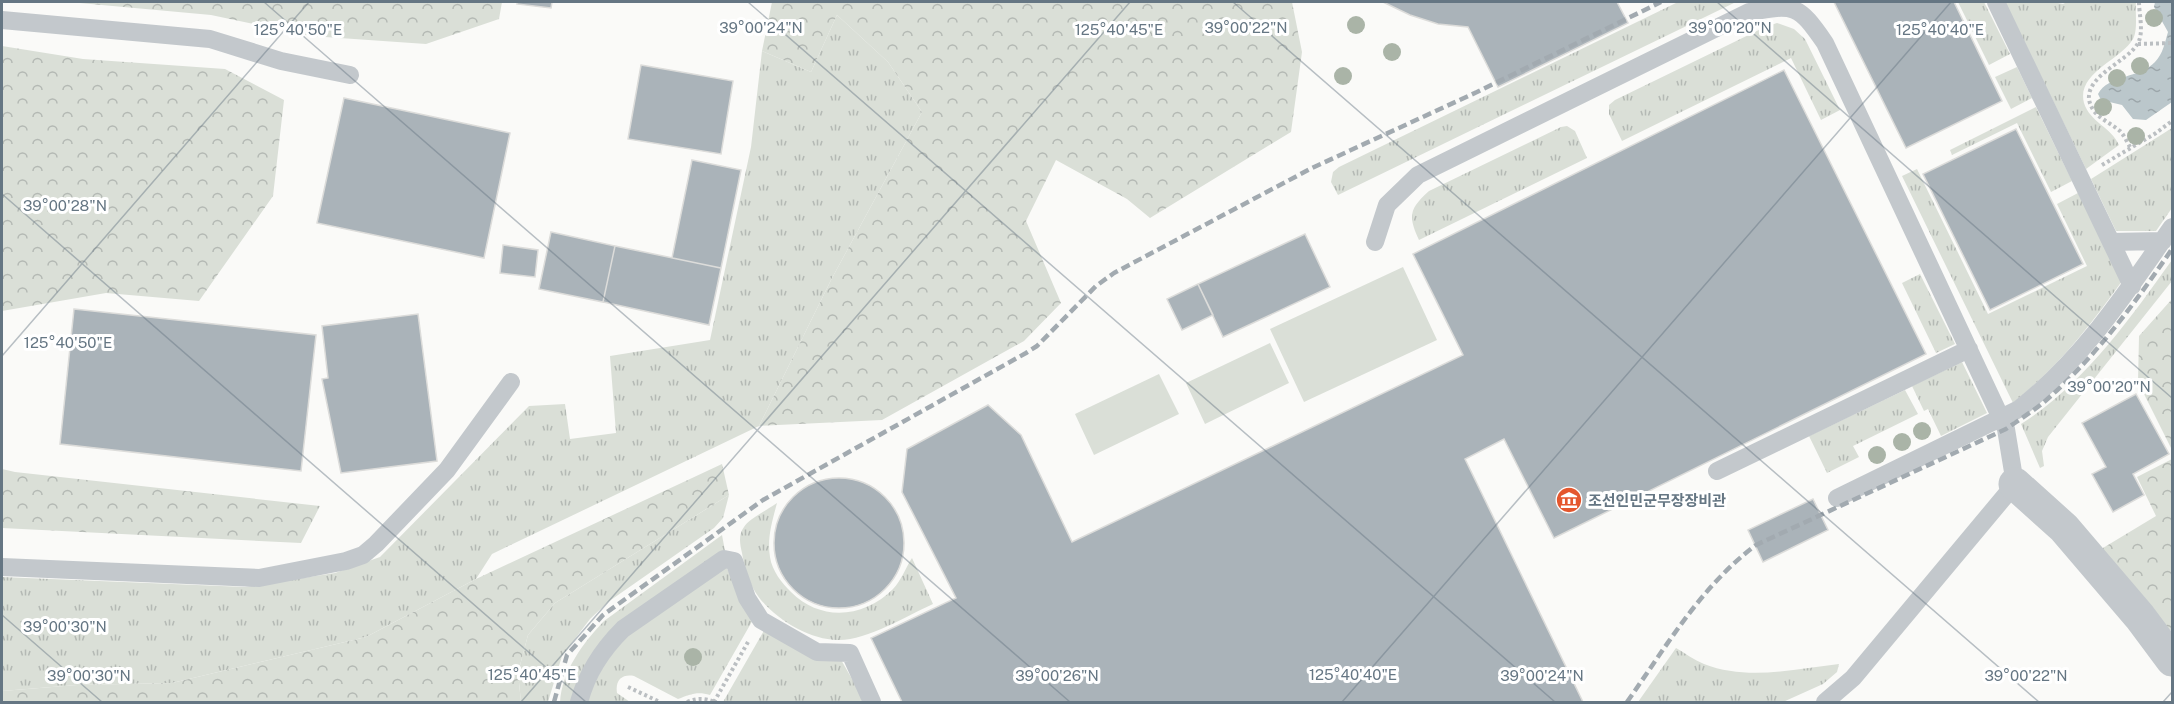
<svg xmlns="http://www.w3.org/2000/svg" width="2174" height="704" font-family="'Public Sans','Noto Sans KR',sans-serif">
  <defs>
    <pattern id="grass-tufts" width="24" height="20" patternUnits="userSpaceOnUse" patternTransform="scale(1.5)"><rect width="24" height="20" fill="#dadfd7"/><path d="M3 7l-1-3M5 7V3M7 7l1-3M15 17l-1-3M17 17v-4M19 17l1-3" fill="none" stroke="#b4b9b4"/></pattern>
    <pattern id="forest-crowns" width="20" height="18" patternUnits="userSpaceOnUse" patternTransform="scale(1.5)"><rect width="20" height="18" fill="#dadfd7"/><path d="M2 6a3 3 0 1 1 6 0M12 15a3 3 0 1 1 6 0" fill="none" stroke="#b4b9b4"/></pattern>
    <pattern id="water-ripples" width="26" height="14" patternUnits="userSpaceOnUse" patternTransform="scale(1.5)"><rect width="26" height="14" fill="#bbc7cb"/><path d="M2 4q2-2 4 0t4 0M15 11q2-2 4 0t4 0" fill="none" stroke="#9ca6aa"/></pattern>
  </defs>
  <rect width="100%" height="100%" fill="#fafaf8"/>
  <path fill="url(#grass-tufts)" d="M1678,2H1736L1338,195L1331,182L1333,172L1339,167Z
    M1958,2H1984L2010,54L1989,65Z
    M2005,2H2053L2063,4L2067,2H2136C2135,12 2138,30 2133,39C2121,60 2076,73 2084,103C2090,122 2111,127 2119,145L2086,169Z
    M837,15L888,62L922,112L831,280L759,426L492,554L476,579L366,637L172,683L77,685L2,691V577L245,587L335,573L380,557L529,406L565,404L570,439L616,433L610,356L710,340L751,147L762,51L811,72Z
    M1777,23L1794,29L1805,39L1840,110L1821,120L1791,58L1622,141L1609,114V105L1615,100L1765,27Z
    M2017,67L2032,98L2011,109L1995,77Z
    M2036,107L2072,181L2051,192L2017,123L1952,155L1950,150Z
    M1567,126L1575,131L1587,158L1419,240C1408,216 1409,209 1429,191L1561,127Z
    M2172,128V208L2156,231H2116L2091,179Z
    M1917,169L1988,314L2087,266L2057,204L2078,193L2122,281C2090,326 2057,368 2013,403L1902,176Z
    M2172,260V281L2048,437L2042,451L2044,466L2040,468L2021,424C2084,384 2129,320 2172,260Z
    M1920,274L1955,344L1936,353L1902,283Z
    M1962,362L1987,413L1941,436L1928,409L1924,411L1912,386Z
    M1905,390L1918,414L1853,446L1859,457L1827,473L1809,436Z
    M729,495L723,518L714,528L608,602L590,619L562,656L548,702H521L518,673L528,635L555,603Z
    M777,503C772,522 767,538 770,557C772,571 782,583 791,592C821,622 864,618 893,589C901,581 906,567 912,558L933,604C906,616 868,640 839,640C809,641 767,615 753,588C747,577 744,565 742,553C740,544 738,535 744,527C748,519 769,509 777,503Z
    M722,535L725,551L620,624L573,702H560C562,671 583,643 604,621Z
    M726,567L754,618L710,695C698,691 690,694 678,699L634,676C622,674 615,680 617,693L630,702H587L590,692L606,661L628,635Z
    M766,627L840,658L864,700L859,702H723Z
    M1676,648C1685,653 1694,660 1704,664C1748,681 1794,669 1839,664L1837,672L1823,684L1783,702H1638Z"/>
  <path fill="url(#forest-crowns)" d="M69,2H502L499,19L426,44L311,36L211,15Z
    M772,2H1292L1302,52L1291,132L1150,218L1127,199L1056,160L1026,221L1061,303L1024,341L882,420L759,426L831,280L922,112L888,62L837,15L811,72L762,51Z
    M2,46L83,59L225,69L284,100L273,196L199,301L106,293L2,311Z
    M2172,299V450L2138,382L2139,336Z
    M2172,459V632L2098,551L2156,516L2137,477Z
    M722,464L729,495L555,603L528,635L518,673L521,702H2V691L77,685L172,683L366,637L476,579Z
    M2,469L15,472L320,506L301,543L2,528Z"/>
  <path fill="#dadfd7" d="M1403,267L1437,340L1304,402L1270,329Z
    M1270,343L1289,383L1205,424L1186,383Z
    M1159,374L1179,414L1094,455L1075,414Z"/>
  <path fill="url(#water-ripples)" d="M2155,2H2172V102L2146,120L2133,119L2122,105L2101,100L2098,94C2108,75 2140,78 2155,62C2163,54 2165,42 2168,32L2154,7Z"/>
  <path fill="#aab3b9" stroke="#dcdcda" stroke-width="1.5" d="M518,2H552L551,8L517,4Z
    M1383,2H1617L1628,23L1498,87L1468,27L1438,24L1410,15Z
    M1834,2H1954L2002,101L1906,148Z
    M641,65L733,81L721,154L628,139Z
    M1784,70L1926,354L1554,538L1504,439L1465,459L1583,702H902L871,638L956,598L902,492L907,449L988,405L1021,435L1072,542L1463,355L1413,254Z
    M344,98L510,133L484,258L317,223Z
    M2016,129L2083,264L1990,310L1923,174Z
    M692,160L741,170L721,268L672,258Z
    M551,232L615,246L603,302L539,289Z
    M1305,234L1330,287L1223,337L1198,284Z
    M503,245L538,250L535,277L500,273Z
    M615,246L721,268L709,325L603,302Z
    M1198,284L1213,315L1182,330L1167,299Z
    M74,309L316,335L301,471L60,444Z
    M418,314L437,461L341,473L322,379L328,378L322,326Z
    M2136,394L2169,454L2133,474L2144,495L2113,512L2092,474L2106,467L2082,423Z
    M774 543a65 65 0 1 1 130 0a65 65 0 1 1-130 0Z
    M1813,499L1828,530L1763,562L1748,530Z"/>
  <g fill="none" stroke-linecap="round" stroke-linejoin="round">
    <path stroke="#bbbfc2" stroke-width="4" stroke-dasharray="3 3" stroke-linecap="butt" d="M2138,44L2172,43
      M2130,147C2127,142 2124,135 2120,131C2112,124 2100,119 2094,111C2072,80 2128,63 2138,43C2144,32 2139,14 2139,2
      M2102,165L2156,133L2172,121
      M628,687L660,702
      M687,702C697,698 704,698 715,702
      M714,702L748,642"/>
    <path stroke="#c3c8cc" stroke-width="18" d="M1996,2L2111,242
      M2,20L210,39L281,61L350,75
      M1375,242L1387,205L1418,175L1749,12C1795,4 1798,4 1825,43L2006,429L2015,484L1853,678L1825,702
      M2132,286L2111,242L2163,241
      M1717,471L1969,349
      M1837,498L2019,409C2084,358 2125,294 2172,227
      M2,567L259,578L346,561L363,555L376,544L447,470L511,382
      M579,702C587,673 601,651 623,629L724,559L734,561L747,598L761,620L817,652L850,653L872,702"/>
    <path stroke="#c3c8cc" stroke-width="33" d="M2015,484L2064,528L2140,617L2172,660"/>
    <path stroke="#a2aab0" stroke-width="4.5" stroke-dasharray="9 4.5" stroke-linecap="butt" d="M554,702L567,655L603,615L763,500L1026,353L1037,346L1096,286L1114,273L1312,168L1477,92L1661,2
      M1627,702C1666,647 1701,586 1756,545L2006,429C2019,420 2033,411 2044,402C2095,358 2135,303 2172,249"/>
  </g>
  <g fill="#aab4a7">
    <circle cx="2154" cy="18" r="9"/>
    <circle cx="1356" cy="25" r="9"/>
    <circle cx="1392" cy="52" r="9"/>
    <circle cx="2140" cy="66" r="9"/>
    <circle cx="1343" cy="76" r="9"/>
    <circle cx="2117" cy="78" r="9"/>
    <circle cx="2103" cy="107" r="9"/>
    <circle cx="2136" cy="136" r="9"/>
    <circle cx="1922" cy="431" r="9"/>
    <circle cx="1902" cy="442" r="9"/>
    <circle cx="1877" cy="455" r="9"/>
    <circle cx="693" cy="657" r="9"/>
  </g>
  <path fill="none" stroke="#657683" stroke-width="1.5" stroke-opacity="0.45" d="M264,2L1070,702M748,2L1555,702M1233,2L2039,702M1717,2L2172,398M2,194L586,702M2,356L309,2M2,615L102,702M521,702L1130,2M1342,702L1951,2M2163,702L2172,692"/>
  <defs>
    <g id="museum-disc" transform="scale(1.35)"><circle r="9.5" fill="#e4572e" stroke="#fff"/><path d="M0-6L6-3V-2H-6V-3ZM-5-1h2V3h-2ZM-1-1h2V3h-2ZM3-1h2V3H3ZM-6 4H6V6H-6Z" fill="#fff"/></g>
  </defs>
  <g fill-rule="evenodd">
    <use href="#museum-disc" x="1569" y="500"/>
  </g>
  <g text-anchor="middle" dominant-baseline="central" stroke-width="6" stroke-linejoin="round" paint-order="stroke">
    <g font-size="15" font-weight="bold" fill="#657683" stroke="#fff" text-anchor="start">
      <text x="1588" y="500">조선인민군무장장비관</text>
    </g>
  </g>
  <g font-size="15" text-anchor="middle" fill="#657683" stroke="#fff" stroke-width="6" stroke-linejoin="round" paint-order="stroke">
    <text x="761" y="33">39°00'24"N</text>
    <text x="1246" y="33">39°00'22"N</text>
    <text x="1730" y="33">39°00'20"N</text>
    <text x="298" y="35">125°40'50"E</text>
    <text x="1119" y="35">125°40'45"E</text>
    <text x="1940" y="35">125°40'40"E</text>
    <text x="65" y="211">39°00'28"N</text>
    <text x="68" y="348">125°40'50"E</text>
    <text x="2109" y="392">39°00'20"N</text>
    <text x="65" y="632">39°00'30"N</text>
    <text x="532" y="680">125°40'45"E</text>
    <text x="1353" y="680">125°40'40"E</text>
    <text x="89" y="681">39°00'30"N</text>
    <text x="1057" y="681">39°00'26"N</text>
    <text x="1542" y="681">39°00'24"N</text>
    <text x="2026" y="681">39°00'22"N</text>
  </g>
  <rect width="2174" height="704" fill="none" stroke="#657683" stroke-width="6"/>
</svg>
